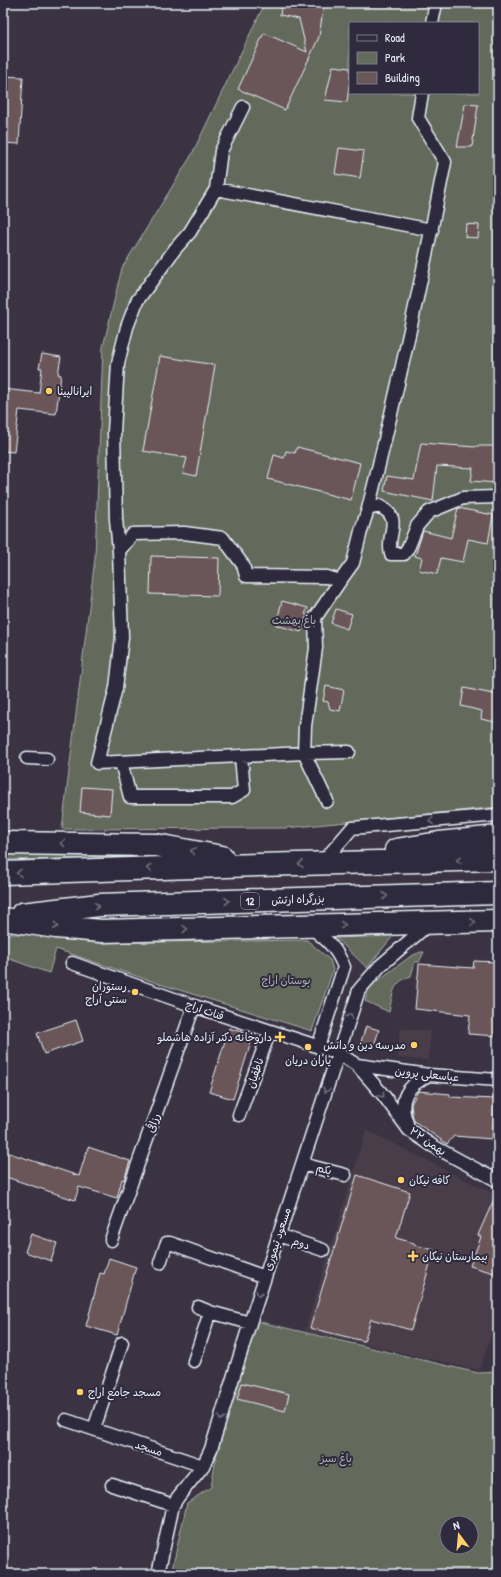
<svg xmlns="http://www.w3.org/2000/svg" width="501" height="1577" font-family="'Patrick Hand','Playpen Sans Arabic',sans-serif">
  <rect width="100%" height="100%" fill="#3b3342"/>
  <filter id="ink" filterUnits="userSpaceOnUse"><feTurbulence type="fractalNoise" baseFrequency=".025" numOctaves="2"/><feDisplacementMap in="SourceGraphic" scale="8" xChannelSelector="R" yChannelSelector="G"/><feConvolveMatrix kernelMatrix="1 2 1 2 8 2 1 2 1" color-interpolation-filters="sRGB"/></filter>
  <g filter="url(#ink)">
    <path fill="#493e49" d="M400,1029L431,1031L428,1060L398,1058Z
      M366,1130L498,1196V1317L479,1370L305,1331Z"/>
    <path fill="#646a5c" stroke="#a6aeaa" fill-rule="evenodd" d="M265,3H498V807L286,828L62,829L95,558L103,347L122,268L191,156ZM350,23H478V93H350Z
      M3,849L126,851L175,857L3,860Z
      M3,934H41L94,943L307,940L330,960L333,970L312,1031L163,985L56,949L49,973L4,957Z
      M393,936L367,968L336,938Z
      M421,952H424L419,962H415L411,976C392,982 393,994 389,1012L365,1001L369,987L411,956Z
      M256,1321L478,1373L498,1372V1574H171L187,1503L211,1487L216,1457ZM447,1523H471V1547H447Z"/>
    <path fill="#6a5758" stroke="#e8f1f8" d="M282,3H324L319,37L285,110L238,89L264,33L307,52L299,19L280,15Z
      M333,66L350,68V85H349L347,102L325,100Z
      M3,76L23,77L19,144L3,143Z
      M465,104L478,105L472,147H457Z
      M339,148L364,151L360,178L335,174Z
      M466,224L479,225L478,238L465,237Z
      M42,354L61,357L58,374L61,375L56,414L19,410L14,452L3,451V389L39,393L42,368H39Z
      M160,356L215,365L196,476L183,473L187,458L143,451Z
      M421,443L475,447L476,446H498V483L471,481L473,468L437,466L433,501L384,491L387,476L414,480Z
      M297,447L360,463L351,500L268,479L274,455L284,458L286,451L295,453Z
      M458,508L493,515L488,543L468,539L463,562L441,558L437,574L419,570L422,558L415,556L423,531L451,538Z
      M151,556L219,558L218,596L150,594Z
      M282,601L308,608L305,614L307,615L301,632L276,625Z
      M336,609L352,614L347,629L331,623Z
      M326,686L344,690L340,711L330,709L328,702L323,701Z
      M464,688L498,695V710L495,722L481,719L482,711L461,706Z
      M82,787L112,789L110,815L80,812Z
      M474,961L498,962V1027L497,1036L468,1034L470,1015L415,1009L419,964L473,968Z
      M76,1020L83,1041L44,1054L37,1033Z
      M366,1026L379,1030L373,1049L360,1045Z
      M229,1028L253,1036L233,1099L209,1092Z
      M418,1091L450,1094V1097L495,1099L492,1139L454,1136L447,1144L414,1121L412,1113L411,1104Z
      M88,1147L130,1161L124,1180L122,1179L117,1198L79,1187L75,1200L3,1176V1151L79,1176Z
      M357,1175L410,1192L396,1238L414,1243V1245L434,1250L411,1330L371,1319L364,1341L310,1328Z
      M498,1190V1261L494,1273L470,1266L481,1237L478,1235Z
      M31,1234L57,1243L51,1261L25,1252Z
      M109,1258L136,1267L117,1335L86,1326L100,1273L104,1274Z
      M242,1383L289,1394L285,1411L237,1399Z"/>
    <g fill="none" stroke-linecap="round" stroke-linejoin="round">
      <g stroke="#e8f1f8" stroke-width="15">
        <path id="street" d="M432,23L436,3
          M216,189L432,230
          M368,509C397,394 422,278 445,162L418,118L422,93
          M119,551L116,519L114,432L118,363L127,327L137,301L175,249L190,232L216,189L221,151L243,107
          M340,581L315,618L316,648L305,726L304,753L349,752
          M27,758L47,759
          M121,762L130,797H232L244,790L241,756
          M327,801L304,753L97,763L116,688L122,637L119,551L133,534L184,533L223,538L243,565L246,576L327,577L340,581L353,563L361,531L368,509L379,506C405,519 385,534 391,554H404L409,546L417,526L429,512L463,498L498,497
          M322,863L352,828L498,815
          M310,927C326,939 336,947 344,967L318,1047
          M72,963L194,1006L338,1053L357,1065L384,1096L409,1130L433,1146L498,1181
          M357,1065L429,1075L498,1080
          M239,1115L270,1031
          M407,1123C397,1099 408,1085 429,1075
          M302,1164L345,1175
          M278,1235L323,1250
          M111,1240L194,1006
          M160,1263L166,1245L167,1243H170L265,1277
          M198,1307L210,1312L250,1323
          M194,1361L210,1312
          M66,1420L203,1466
          M94,1429L122,1343
          M112,1485L173,1505
          M158,1574L173,1505L178,1497L203,1466L211,1449L250,1323L359,990L380,966L429,924"/>
      </g>
      <g stroke="#e8f1f8" stroke-width="25">
        <path id="highway" d="M3,843L156,845L222,857
          M396,850L439,843L498,837
          M3,873L258,865L498,859
          M22,914L99,905L498,893
          M3,919L56,927L101,931L498,921"/>
      </g>
      <use href="#street" stroke="#2f2a3d" stroke-width="12"/>
      <use href="#highway" stroke="#2f2a3d" stroke-width="22"/>
    </g>
    <defs><path id="oneway-chevron" d="M-2-3.5L2.5 0L-2 3.5" fill="none" stroke-width="1.6" stroke-linecap="round" stroke-linejoin="round"/></defs>
    <g stroke="#70707e">
      <use href="#oneway-chevron" transform="translate(431 821) rotate(175)"/>
      <use href="#oneway-chevron" transform="translate(63 843) rotate(-179)"/>
      <use href="#oneway-chevron" transform="translate(193 851) rotate(-170)"/>
      <use href="#oneway-chevron" transform="translate(459 860) rotate(179)"/>
      <use href="#oneway-chevron" transform="translate(301 864) rotate(178)"/>
      <use href="#oneway-chevron" transform="translate(149 868) rotate(178)"/>
      <use href="#oneway-chevron" transform="translate(19 873) rotate(178)"/>
      <use href="#oneway-chevron" transform="translate(385 896) rotate(-2)"/>
      <use href="#oneway-chevron" transform="translate(227 901) rotate(-2)"/>
      <use href="#oneway-chevron" transform="translate(97 906) rotate(-4)"/>
      <use href="#oneway-chevron" transform="translate(473 922) rotate(-2)"/>
      <use href="#oneway-chevron" transform="translate(343 925) rotate(-1)"/>
      <use href="#oneway-chevron" transform="translate(56 926) rotate(6)"/>
      <use href="#oneway-chevron" transform="translate(185 929) rotate(-1)"/>
      <use href="#oneway-chevron" transform="translate(350 1016) rotate(-72)"/>
      <use href="#oneway-chevron" transform="translate(326 1090) rotate(108)"/>
      <use href="#oneway-chevron" transform="translate(382 1095) rotate(50)"/>
      <use href="#oneway-chevron" transform="translate(259 1294) rotate(108)"/>
      <use href="#oneway-chevron" transform="translate(221 1418) rotate(107)"/>
    </g>
  </g>
  <g fill="#ffd166" stroke="#2f2a3d" stroke-width="1.5">
    <circle cx="49" cy="391" r="4"/>
    <circle cx="135" cy="992" r="4"/>
    <path d="M278 1031h4v4h4v4h-4v4h-4v-4h-4v-4h4z"/>
    <circle cx="414" cy="1045" r="4"/>
    <circle cx="308" cy="1047" r="4"/>
    <circle cx="401" cy="1180" r="4"/>
    <path d="M411 1250h4v4h4v4h-4v4h-4v-4h-4v-4h4z"/>
    <circle cx="80" cy="1392" r="4"/>
  </g>
  <g text-anchor="middle" dominant-baseline="central" stroke-width="4" stroke-linejoin="round" paint-order="stroke">
    <rect fill="#2f2a3d" stroke="#b0b5c0" stroke-width="1" x="241" y="893" width="18" height="16" rx="3"/>
    <g font-size="10" font-weight="bold" fill="#e8f1f8">
      <text x="250" y="901">12</text>
    </g>
    <g font-size="11" fill="#e8f1f8" stroke="#2f2a3d" text-anchor="start">
      <text x="57" y="391">ایرانالپینا</text>
      <text x="127" y="986" text-anchor="end">رستوران<tspan x="127" dy="13">سنتی آراج</tspan></text>
      <text x="272" y="1037" text-anchor="end">داروخانه دکتر آزاده هاشملو</text>
      <text x="406" y="1045" text-anchor="end">مدرسه دین و دانش</text>
      <text x="308" y="1060" text-anchor="middle">یاران دریان</text>
      <text x="409" y="1180">کافه نیکان</text>
      <text x="422" y="1256">بیمارستان نیکان</text>
      <text x="88" y="1392">مسجد جامع اراج</text>
    </g>
    <g font-size="11" fill="#adb4b2" stroke="#2f2a3d">
      <text x="294" y="620">باغ بهشت</text>
      <text x="286" y="980">بوستان اراج</text>
      <text x="336" y="1458">باغ سبز</text>
    </g>
    <g font-size="11" fill="#e8f1f8" stroke="#2f2a3d">
      <text transform="translate(298 899) rotate(-2)">بزرگراه ارتش</text>
      <text transform="translate(205 1010) rotate(19)">قنات اراج</text>
      <text transform="translate(255 1073) rotate(-71)">ناطقیان</text>
      <text transform="translate(427 1074) rotate(6)">عباسعلی پروین</text>
      <text transform="translate(153 1123) rotate(-70)">رزاقی</text>
      <text transform="translate(428 1141) rotate(34)">۲۲ بهمن</text>
      <text transform="translate(324 1169) rotate(15)">یکم</text>
      <text transform="translate(277 1239) rotate(-72)">مسعود تیموری</text>
      <text transform="translate(301 1243) rotate(18)">دوم</text>
      <text transform="translate(149 1448) rotate(18)">مسجد</text>
    </g>
  </g>
  <rect width="501" height="1577" fill="none" stroke="#2f2a3d" stroke-width="16"/>
  <rect x="8" y="8" width="485" height="1561" fill="none" stroke="#e8f1f8" stroke-width="1.5" filter="url(#ink)"/>
  <rect x="349" y="22" width="130" height="72" fill="#2f2a3d" stroke="#797a88"/>
  <rect x="357" y="35" width="20" height="6" fill="#2f2a3d" stroke="#797a88"/>
  <text x="385" y="42" font-size="12" fill="#e8f1f8">Road</text>
  <rect x="357" y="52" width="20" height="12" fill="#646a5c" stroke="#797a88"/>
  <text x="385" y="62" font-size="12" fill="#e8f1f8">Park</text>
  <rect x="357" y="72" width="20" height="12" fill="#6a5758" stroke="#797a88"/>
  <text x="385" y="82" font-size="12" fill="#e8f1f8">Building</text>
  <g transform="translate(459 1535) rotate(344)"><circle r="19" fill="#2f2a3d" stroke="#797a88"/>
  <path d="M0-3L7 15L0 10L-7 15Z" fill="#ffd166"/>
  <text y="-6" font-size="11" font-weight="bold" text-anchor="middle" fill="#e8f1f8">N</text>
  </g>
</svg>
